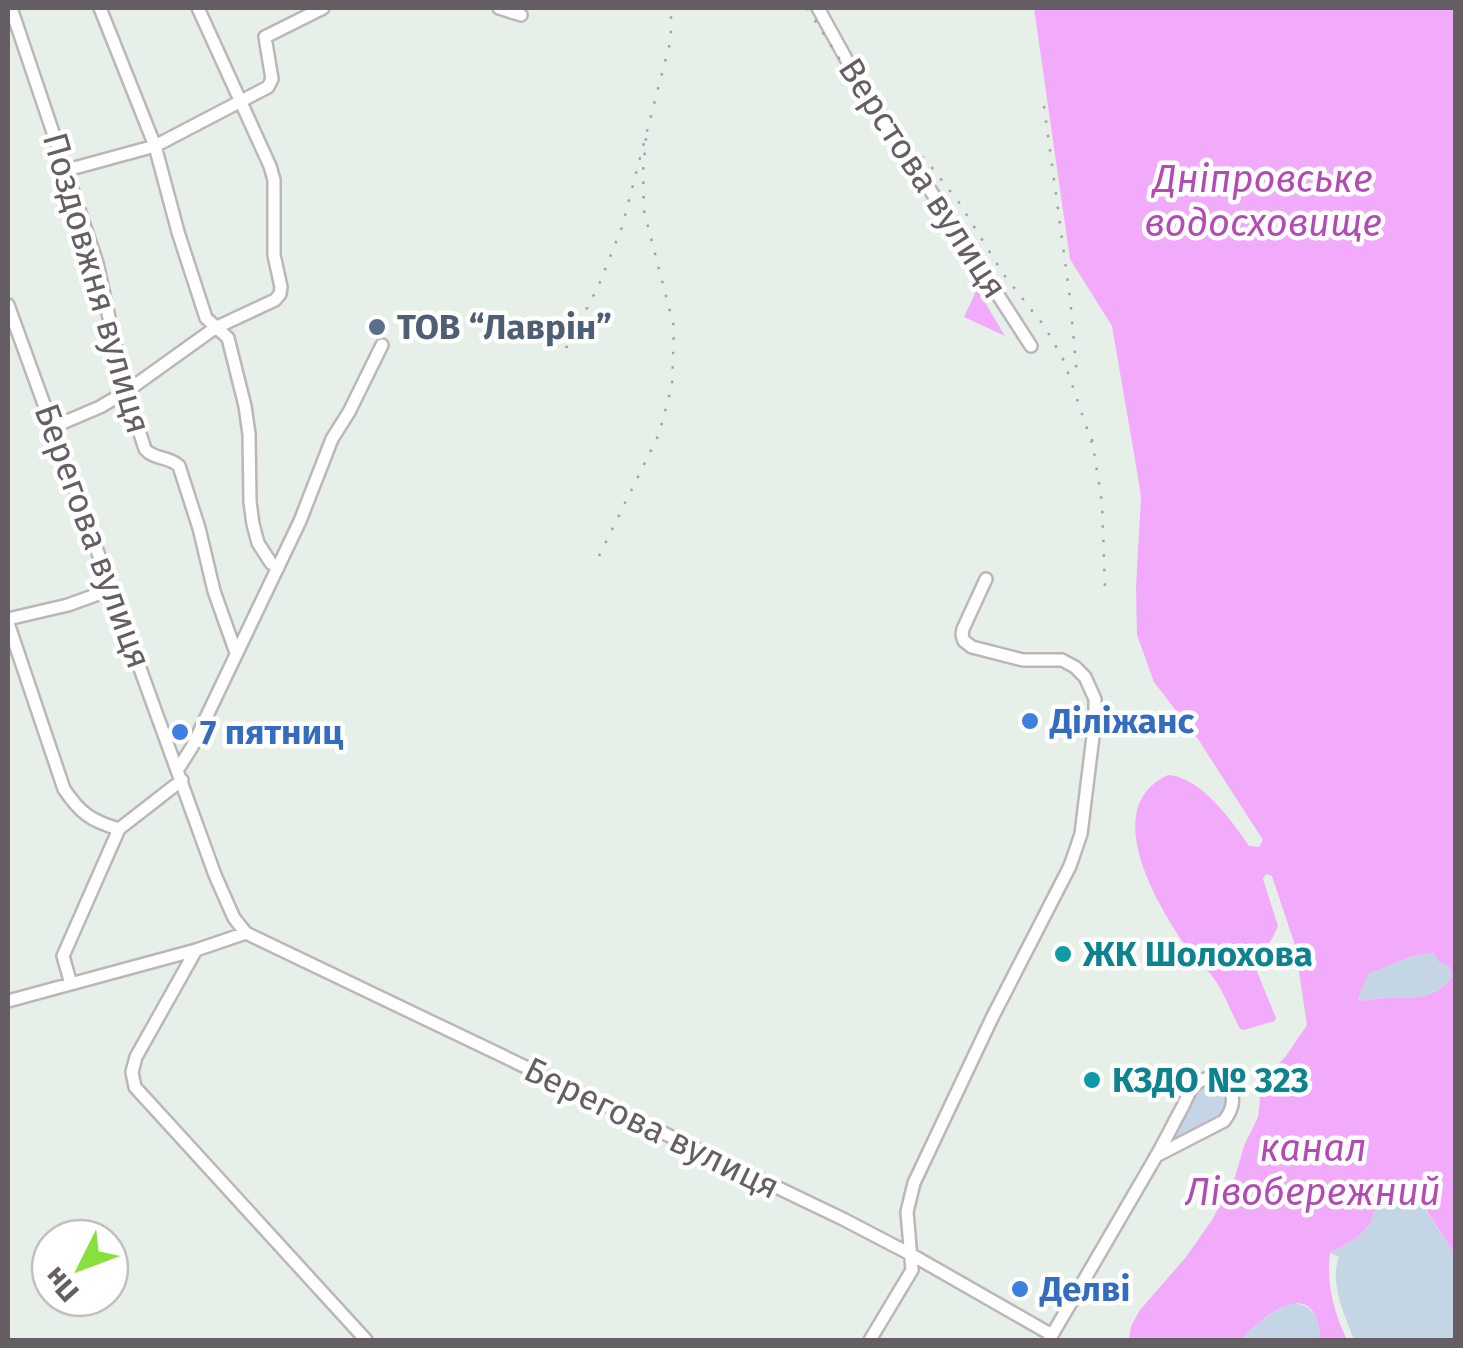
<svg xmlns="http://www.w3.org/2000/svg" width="1463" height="1348" font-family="'Fira Sans',sans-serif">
  <rect width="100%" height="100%" fill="#e6efe8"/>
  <path fill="#c4d6e5" d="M1435,953L1449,966L1452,977C1427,1009 1395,992 1362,1001L1358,997L1367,974L1412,956Z
    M1210,1085C1225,1089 1229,1099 1224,1113L1164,1145L1194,1093L1201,1087Z
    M1411,1188L1455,1255V1340H1354C1345,1315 1329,1284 1339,1257L1330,1253L1359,1236L1371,1222L1374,1212L1383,1202Z
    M1291,1303C1312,1304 1318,1316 1320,1336L1316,1340H1240C1256,1324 1270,1313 1291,1303Z"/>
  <path fill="#f2abfa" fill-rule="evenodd" d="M1034,8H1455V1255L1412,1188L1383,1202L1374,1212L1371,1222L1359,1236L1330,1253C1326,1285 1334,1312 1347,1340H1316L1320,1336C1314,1273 1264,1316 1240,1340H1129L1131,1326L1140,1310L1186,1257L1212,1220L1235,1177L1244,1146L1258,1117L1260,1100L1258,1089L1263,1080L1286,1056L1307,1025L1295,945L1272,876L1266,874L1263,879L1278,926L1272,939L1253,962L1276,1018L1275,1021L1244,1030L1240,1029C1232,1014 1224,993 1215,980C1206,967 1193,958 1185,945C1156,903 1099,807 1168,775C1201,777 1232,821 1249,846L1259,847L1263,840L1198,739L1154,682L1137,635L1136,587L1141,497L1138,477L1112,326L1070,259ZM1434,953L1439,962L1449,966L1452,977C1428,1009 1395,992 1362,1001L1358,998L1368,974L1412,956Z
    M977,289L1005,336L964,317Z"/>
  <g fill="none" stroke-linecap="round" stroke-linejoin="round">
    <g stroke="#bcb6bb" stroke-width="16">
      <path id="minor" d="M11,8L97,263L123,381L145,449C154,460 169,456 179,466L199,528L214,591L236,653
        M100,8L155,146L178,232L206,318L228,338L245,406L249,434L250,502L253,524L258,543L271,563L278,568
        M499,8L521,15
        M818,8L850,66L1031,346
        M67,170L155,146L268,87L272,79L265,37L323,8
        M8,305L215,875L234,918L246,933L843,1219L912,1255L1052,1335
        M53,427L100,407L127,391L215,328L275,300L280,294L281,287L274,255V180L270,166L198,8
        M8,619L68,605L112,589
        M8,623L64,789C80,813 91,821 119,829
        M178,769L192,747L300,521L332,439L349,412L382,345
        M246,933L196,950L136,1057L132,1072L135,1087L366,1340
        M71,984L63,956L119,829L182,780
        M8,1001L196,950
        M870,1340L912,1270L907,1212L914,1183L992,1018L1070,866L1081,834L1095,720V699L1085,677L1075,667L1062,660H1023L972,647L964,641L962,635L963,629L986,579
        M1049,1340C1084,1280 1119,1221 1154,1160C1164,1143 1173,1124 1183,1106C1186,1100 1189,1091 1194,1086C1213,1065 1249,1090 1224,1121L1156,1156"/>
    </g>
    <use href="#minor" stroke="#fff" stroke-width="11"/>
    <path stroke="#a4a1a4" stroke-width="2.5" stroke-dasharray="2.5 12" stroke-linecap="butt" d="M807,8L862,94L930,165L960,204L1004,275L1045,327L1064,361L1094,449
      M1044,106L1070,298L1077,376
      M566,348L598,287L622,227L671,39V8
      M1092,439L1102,503L1105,588
      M599,556L659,434L672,386L674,327L644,211L643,172L646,138"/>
  </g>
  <circle fill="#5c6f8a" stroke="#fff" stroke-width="4" cx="377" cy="327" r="10"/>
  <g fill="#3f7fe0" stroke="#fff" stroke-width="4">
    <circle cx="1030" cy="721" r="10"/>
    <circle cx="180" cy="732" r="10"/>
    <circle cx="1020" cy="1289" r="10"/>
  </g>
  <g fill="#0f9aa8" stroke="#fff" stroke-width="4">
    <circle cx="1063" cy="954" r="10"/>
    <circle cx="1092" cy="1080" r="10"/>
  </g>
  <g text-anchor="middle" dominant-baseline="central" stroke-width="9" stroke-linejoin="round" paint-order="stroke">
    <g font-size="35" fill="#655e65" stroke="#fff">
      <text transform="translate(923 178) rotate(57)">Верстова вулиця</text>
      <text transform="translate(97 283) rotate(74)">Поздовжня вулиця</text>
      <text transform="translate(93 536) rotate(70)">Берегова вулиця</text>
      <text transform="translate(652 1128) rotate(26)">Берегова вулиця</text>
    </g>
    <g font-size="35" font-weight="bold" fill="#4e5e75" stroke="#fff" text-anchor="start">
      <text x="397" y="327">ТОВ “Лаврін”</text>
    </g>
    <g font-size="35" font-weight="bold" fill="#366cbe" stroke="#fff" text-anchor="start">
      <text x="1050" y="721">Діліжанс</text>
      <text x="200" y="732">7 пятниц</text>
      <text x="1040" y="1289">Делві</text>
    </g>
    <g font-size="35" font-weight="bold" fill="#0d838f" stroke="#fff" text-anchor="start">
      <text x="1083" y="954">ЖК Шолохова</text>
      <text x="1112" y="1080">КЗДО № 323</text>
    </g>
    <g font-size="38" font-style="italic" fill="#b24bb4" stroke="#fff">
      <text x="1263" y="179">Дніпровське<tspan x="1263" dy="44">водосховище</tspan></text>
      <text x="1313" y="1148">канал<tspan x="1313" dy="44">Лівобережний</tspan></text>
    </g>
  </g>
  <rect width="1463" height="1348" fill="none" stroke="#655e65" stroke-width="20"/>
  <g transform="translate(80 1268) rotate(228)"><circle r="48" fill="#ffffff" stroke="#c1bfc1" stroke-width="2.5"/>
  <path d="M0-8L18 38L0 25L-18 38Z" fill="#87e03b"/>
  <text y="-15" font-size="28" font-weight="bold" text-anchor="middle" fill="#655e65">Пн</text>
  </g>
</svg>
